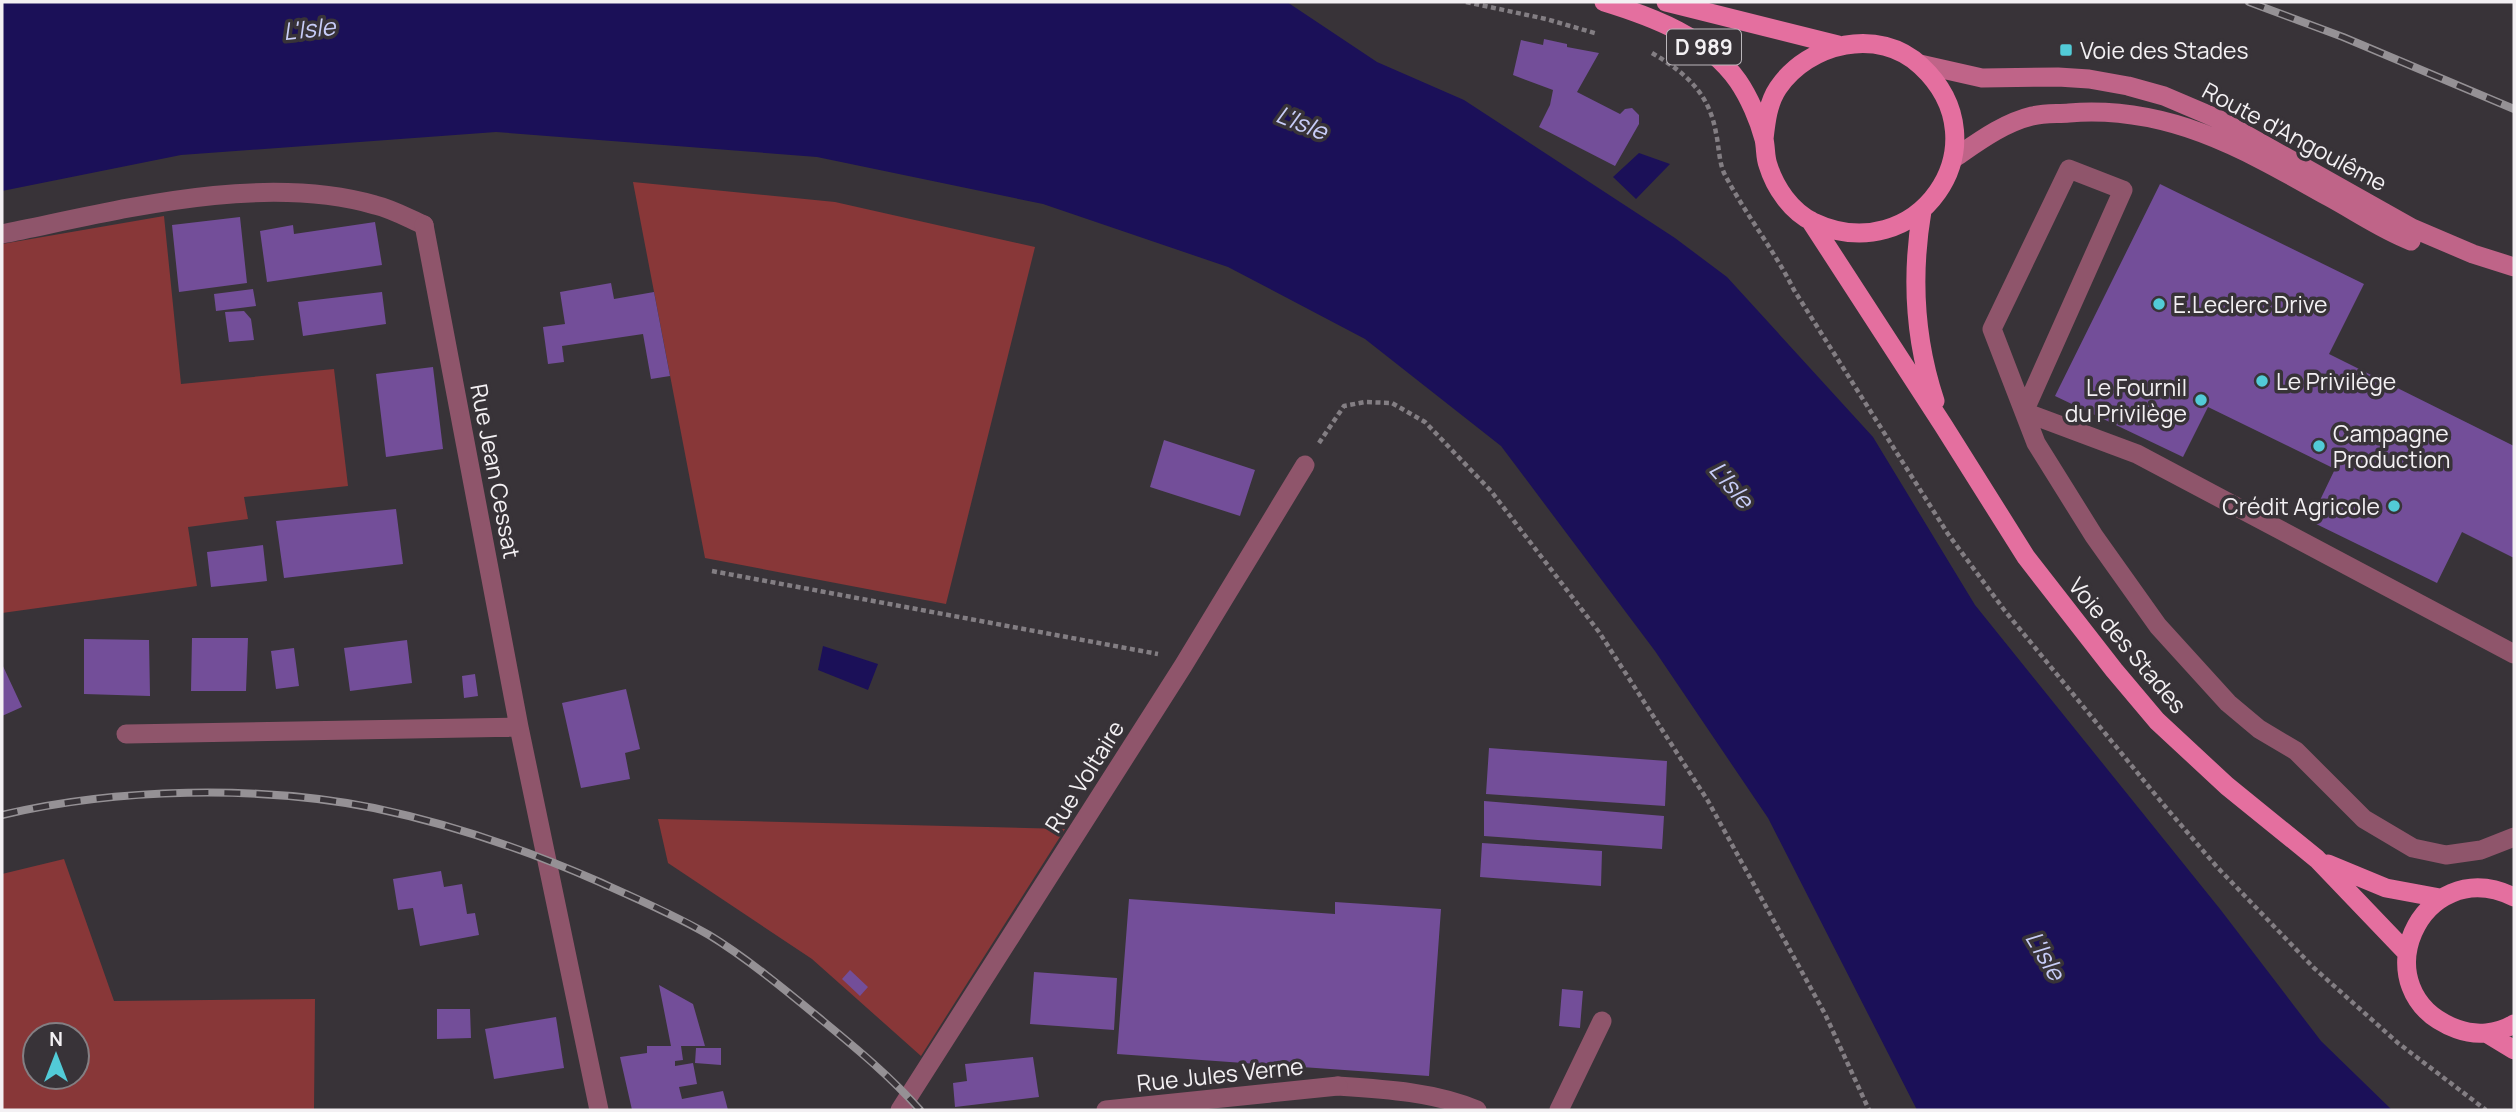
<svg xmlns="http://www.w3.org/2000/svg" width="2516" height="1112" font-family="Manrope,sans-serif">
  <rect width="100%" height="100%" fill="#383338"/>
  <path fill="#883738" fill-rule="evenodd" d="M633,182L835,202L1035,247L946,604L705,558Z
    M164,216L181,384L334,369L348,486L244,497L248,519L188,527L197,586L2,613V244Z
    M658,819L1065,829L921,1056L812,959L668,863Z
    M64,859L114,1001L315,999L314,1110H2V874ZM35,1035H77V1077H35Z"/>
  <path fill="#1b1058" d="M2,2H1287L1377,62L1464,100L1675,238L1727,277L1873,437L1975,605L2220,909L2321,1041L2392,1110H1917L1768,818L1655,651L1501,446L1365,339L1228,267L1043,204L817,157L496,132L181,155L2,191Z
    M1639,153L1670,164L1636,199L1613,177Z
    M823,646L878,664L868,690L818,670Z"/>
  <path fill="#734e99" d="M1544,39L1567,44V47L1599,53L1577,92L1620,114L1625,109L1632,108L1639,115V124L1615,166L1539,127L1550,105L1553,90L1513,75L1521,40L1543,45Z
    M2160,184L2364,284L2329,354L2514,446V558L2462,532L2437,583L2310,521L2335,469L2208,407L2183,457L2055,396Z
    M240,217L247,283L179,292L172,225Z
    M375,222L382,265L267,282L260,231L293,225L294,234Z
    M611,283L614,299L654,292L670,376L651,379L643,334L562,346L564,362L548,364L543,327L565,324L560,292Z
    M253,289L256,306L216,311L214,294Z
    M382,292L386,324L303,336L298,302Z
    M244,311L251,319L254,340L229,342L225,312Z
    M433,367L443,449L386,457L376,374Z
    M1164,440L1255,470L1240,516L1150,487Z
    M396,509L403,564L284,578L276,521Z
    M263,545L267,581L211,587L207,552Z
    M192,638H248L246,691H191Z
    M84,639L149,640L150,696L84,694Z
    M407,640L412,683L350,691L344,648Z
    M294,648L299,686L276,689L271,651Z
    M2,664L22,707L2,716Z
    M475,674L478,696L464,698L462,676Z
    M626,689L640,749L625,753L630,779L581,788L562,703Z
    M1489,748L1667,761L1665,806L1486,794Z
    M1484,801L1664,816L1662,849L1484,836Z
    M1482,843L1602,851L1601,886L1480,877Z
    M441,871L444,887L462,884L467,914L475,913L479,935L420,946L413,908L398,910L393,879Z
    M1129,899L1335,914V902L1441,909L1429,1076L1117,1054Z
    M850,970L868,987L860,996L842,979Z
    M1034,972L1117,978L1114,1030L1030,1024Z
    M659,985L693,1004L705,1046H681L683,1060L675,1061V1066L693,1063L697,1084L679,1087L682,1099L723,1091L728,1110H632L620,1057L647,1053V1046H671Z
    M1562,989L1583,991L1580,1028L1559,1026Z
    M437,1009H470L471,1038L437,1039Z
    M556,1017L564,1068L494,1079L485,1029Z
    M696,1048H721V1065L695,1063Z
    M1033,1057L1039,1097L955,1107L953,1083L967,1081L965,1064Z"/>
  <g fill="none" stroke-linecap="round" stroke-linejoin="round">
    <path stroke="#837e83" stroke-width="4.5" stroke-dasharray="5 3.5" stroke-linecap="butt" d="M1466,2L1546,19L1598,34
      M1652,53C1686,73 1709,93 1716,133C1719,146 1719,164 1725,175C1746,215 1774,250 1794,290L1948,534L2005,611L2163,804L2217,867L2314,968L2398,1043L2486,1110
      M1319,443L1344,406L1365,402L1392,403L1425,422L1491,491L1599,632L1708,801L1825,1014L1869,1110
      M712,571L1158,654"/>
    <path stroke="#8f556b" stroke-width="19" d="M2,234C117,211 259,172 375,205C392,209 408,218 424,225
      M2024,412L2123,190L2069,169L1992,329L2036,443L2094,536L2158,626L2228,703L2259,729L2296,751L2364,819L2413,848L2446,855L2481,850L2514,837
      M2024,412L2137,454L2514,654
      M1338,1086C1384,1089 1435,1092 1477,1110
      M1559,1110L1602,1021"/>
    <path stroke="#8f556b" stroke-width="19" d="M424,225L519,727L599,1110
      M126,734L519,727
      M900,1110L1183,666L1305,465
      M1106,1110L1338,1086"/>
    <path stroke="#bf6488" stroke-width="19" d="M1920,64L1982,78L2058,77L2089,79L2128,86L2164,96L2218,119L2412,228L2473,254L2514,267
      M1953,159C1978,142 2003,123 2032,116C2044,113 2057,114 2069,113C2168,105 2244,149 2327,196C2355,211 2382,230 2411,241"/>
    <path stroke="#e46f9f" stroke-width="19" d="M1604,2C1653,17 1707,37 1738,81C1749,97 1759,120 1764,139C1766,148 1765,157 1768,165C1775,188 1791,211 1813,222C1916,271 2006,145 1921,66C1879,26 1808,43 1778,88C1768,103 1766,121 1764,139
      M1666,2L1838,45
      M1922,211C1911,276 1914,338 1935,401
      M1810,220L1943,425L2026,557L2114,670L2157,721L2227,786L2317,859L2406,952
      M2328,864L2386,888L2440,898
      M2514,897C2420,851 2358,993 2457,1029C2476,1036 2497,1034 2514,1024
      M2486,1033L2514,1050"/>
    <g stroke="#959195" stroke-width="8">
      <path id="rail" d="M2249,2L2343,37L2514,109
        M2,815C116,788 259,785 374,808C450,824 524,849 595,880C633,897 673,914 709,935C747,958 789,993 823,1021C857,1049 891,1077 920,1110"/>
    </g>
    <use href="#rail" stroke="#383338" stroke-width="5" stroke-dasharray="16" stroke-linecap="butt"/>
  </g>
  <g fill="#52cbd7" stroke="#383338" stroke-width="2.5">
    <rect x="2059" y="43" width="14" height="14" rx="3.5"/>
    <circle cx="2159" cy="304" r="7"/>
    <circle cx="2262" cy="381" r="7"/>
    <circle cx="2201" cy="400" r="7"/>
    <circle cx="2319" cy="446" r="7"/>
    <circle cx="2394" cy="506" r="7"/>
  </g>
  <g text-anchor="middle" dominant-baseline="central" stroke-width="7" stroke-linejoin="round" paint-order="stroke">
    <rect fill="#383338" stroke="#bbb7bb" stroke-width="2" x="1667" y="29.5" width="74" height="35" rx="5"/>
    <g font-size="21" font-weight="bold" fill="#f3f0f3">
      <text x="1704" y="47">D 989</text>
    </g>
    <g font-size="23" fill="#f3f0f3" stroke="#383338" text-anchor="start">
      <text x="2080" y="50">Voie des Stades</text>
      <text x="2173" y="304">E.Leclerc Drive</text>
      <text x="2276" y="381">Le Privilège</text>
      <text x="2187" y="387" text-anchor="end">Le Fournil<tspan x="2187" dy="26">du Privilège</tspan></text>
      <text x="2333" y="433">Campagne<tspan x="2333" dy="26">Production</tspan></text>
      <text x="2380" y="506" text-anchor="end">Crédit Agricole</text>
    </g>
    <g font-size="23" fill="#f3f0f3" stroke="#383338">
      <text transform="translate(2295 136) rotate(28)">Route d'Angoulême</text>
      <text transform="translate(496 471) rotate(79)">Rue Jean Cessat</text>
      <text transform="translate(2128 645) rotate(50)">Voie des Stades</text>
      <text transform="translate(1084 776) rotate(-58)">Rue Voltaire</text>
      <text transform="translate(1220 1074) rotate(-6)">Rue Jules Verne</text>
    </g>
    <g font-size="24" font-style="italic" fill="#c8cdf8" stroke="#383338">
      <text transform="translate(309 28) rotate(-6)">L'Isle</text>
      <text transform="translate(1302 122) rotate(22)">L'Isle</text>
      <text transform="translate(1732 484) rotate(49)">L'Isle</text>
      <text transform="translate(2046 955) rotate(59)">L'Isle</text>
    </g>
  </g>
  <rect width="2516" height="1112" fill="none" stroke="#f3f0f3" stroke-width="7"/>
  <g transform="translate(56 1056)"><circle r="33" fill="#383338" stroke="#837f83" stroke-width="2"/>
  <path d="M0-5L12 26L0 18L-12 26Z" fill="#52cbd7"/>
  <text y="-10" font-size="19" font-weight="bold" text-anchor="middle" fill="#f3f0f3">N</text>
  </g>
</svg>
